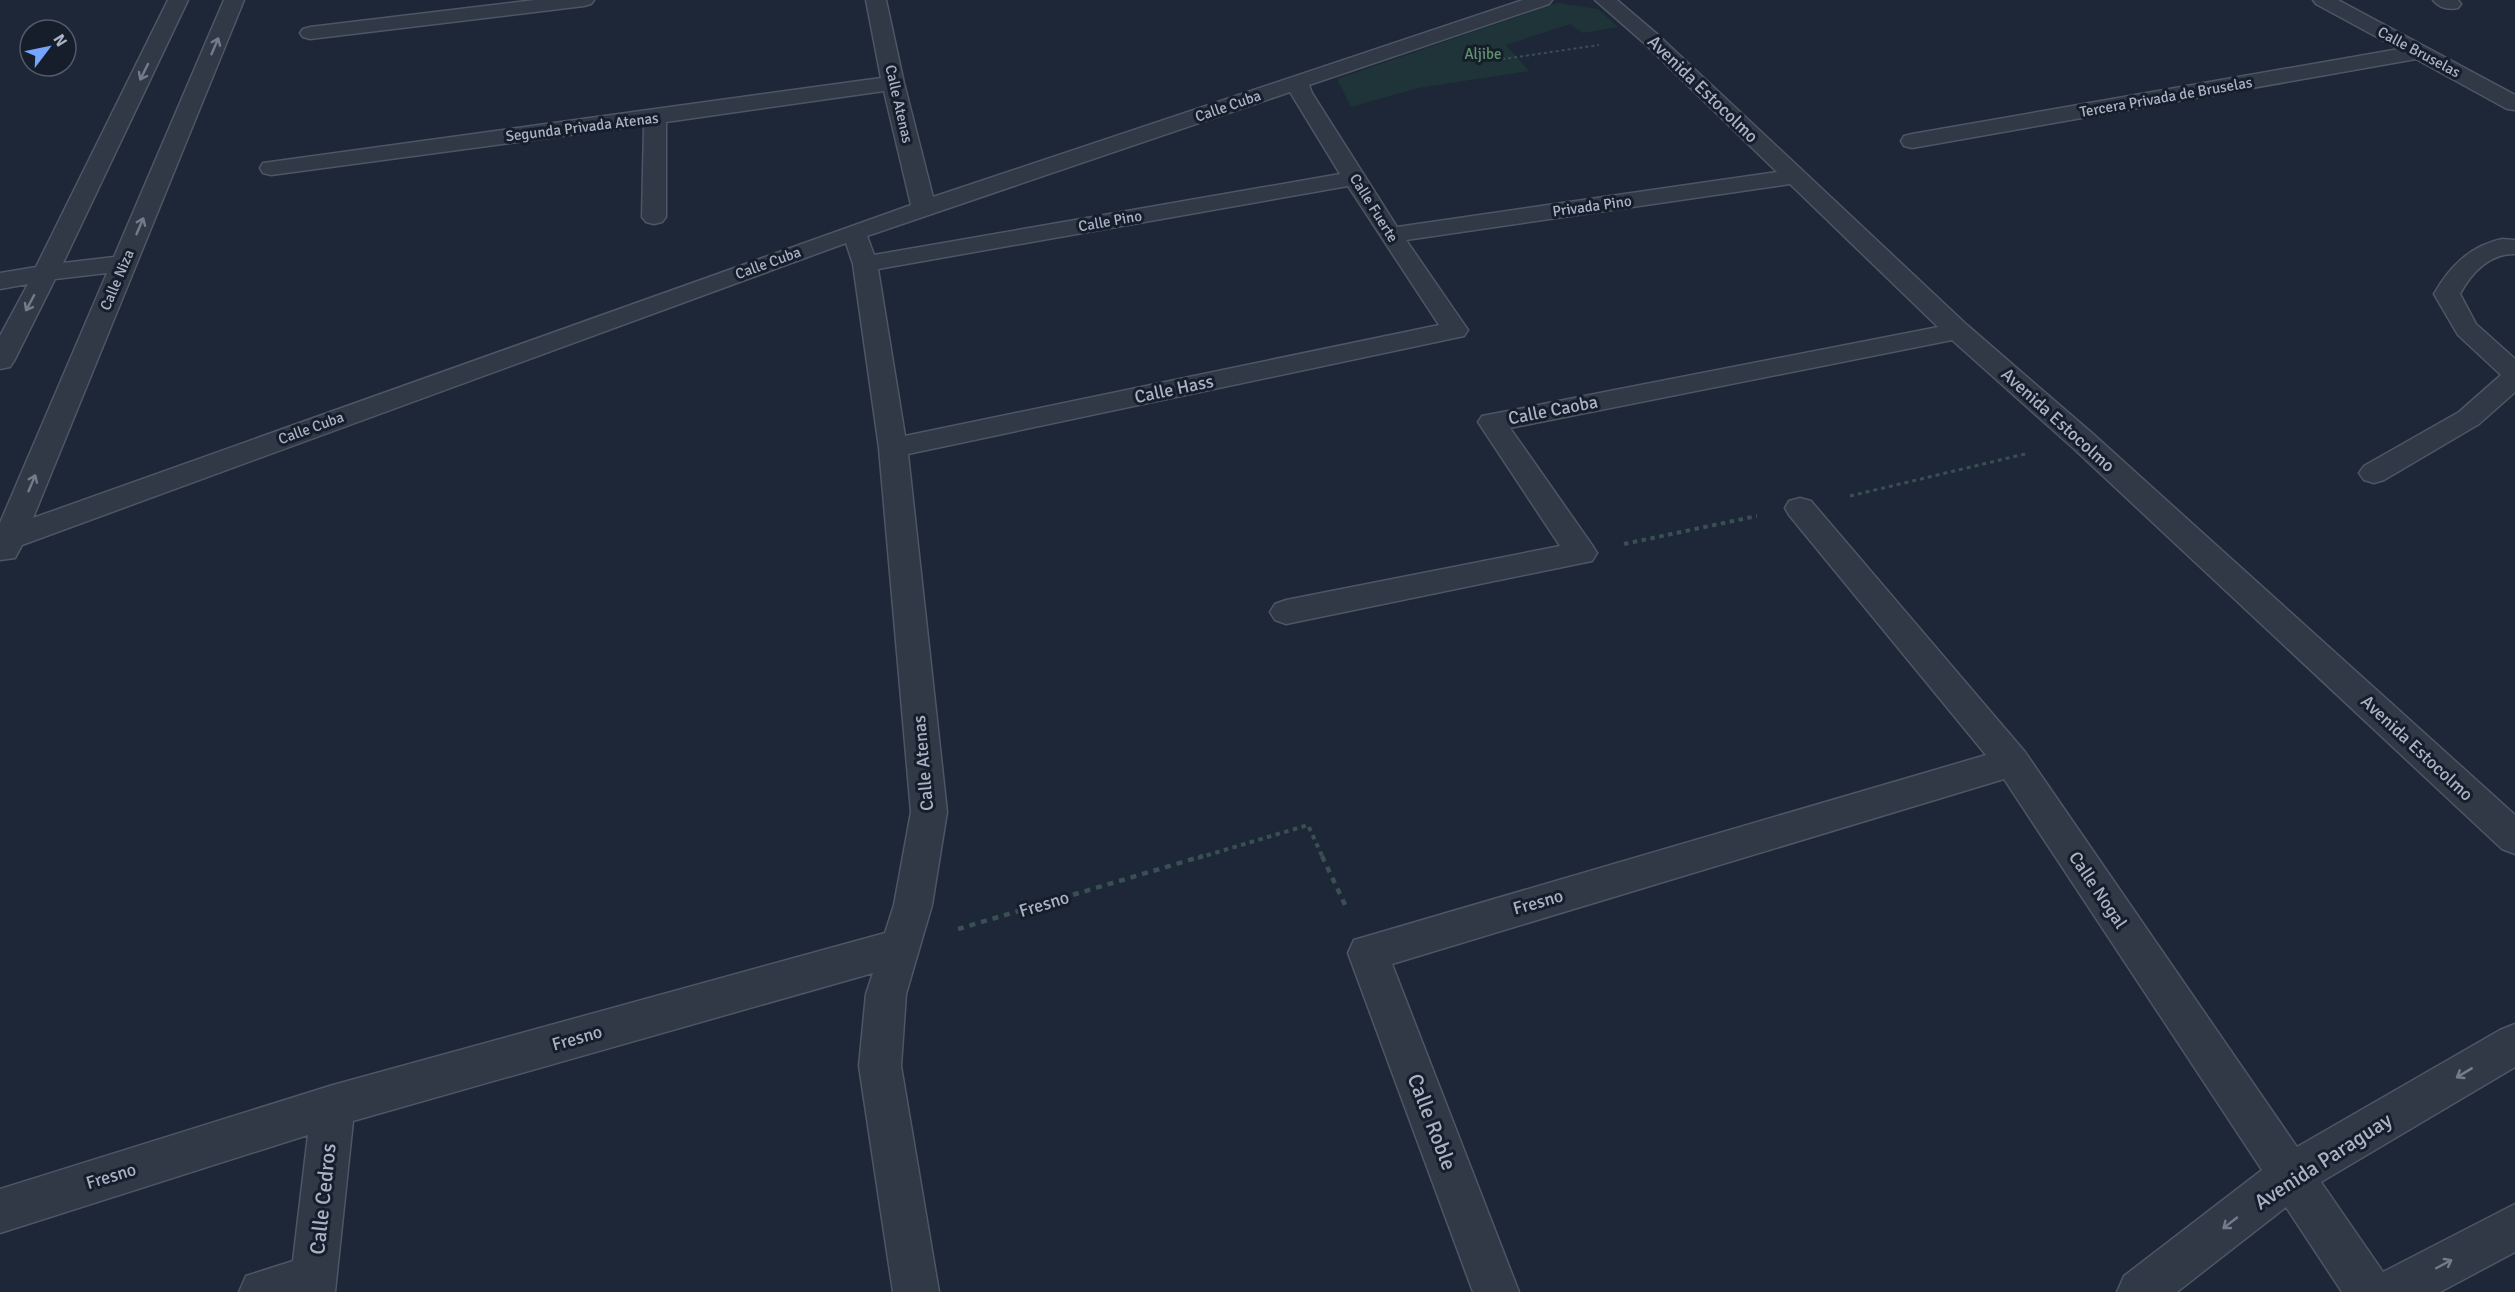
<svg xmlns="http://www.w3.org/2000/svg" width="2515" height="1292" font-family="Signika,sans-serif">
  <rect width="100%" height="100%" fill="#1d2737"/>
  <path fill="#1f3438" d="M1557,3L1598,9L1618,27L1583,33L1570,24L1506,45L1529,71L1418,88L1351,107L1337,79Z"/>
  <g fill="none" stroke-linecap="round" stroke-linejoin="round">
    <g stroke="#4e5665" stroke-width="3">
      <path id="service" d="M2433,0H2458L2461,4L2458,8C2449,10 2439,8 2433,0Z"/>
    </g>
    <g stroke="#4e5665" stroke-width="3">
      <path id="minor" d="M168,0H188L63,263L114,257L224,0H244L33,518L911,205L884,91L666,122V217L662,222L654,224L646,222L642,217L644,125L271,175L263,173L260,168L263,163L881,78L866,0H886L904,83L933,197L1523,0H1552L1549,4L1309,85L1312,93L1397,227L1777,172L1643,42L1595,0H1617L1657,34L1967,325L2093,434L2515,815V854L2502,849L2073,448L1952,340L1510,428L1592,545L1597,553L1592,561L1286,624L1275,620L1270,612L1275,604L1286,600L1560,546L1478,422L1482,416L1938,327L1790,184L1406,240L1468,330L1464,336L908,454L947,812L932,905L906,994L901,1066L939,1292H893L859,1066L866,994L873,973L353,1121L335,1292H239L246,1276L293,1261L308,1135L0,1233V1189L333,1085L885,933L894,905L911,812L879,448L853,264L846,243L22,545L15,558L0,560V523L107,273L55,279L14,361L10,367L0,369V336L28,284L0,289V273L36,267ZM1290,92L1340,174L874,255L867,236ZM1348,186L1439,325L905,436L878,269Z
        M535,0H594L591,4L584,6L310,39L303,37L300,33L303,29L310,27Z
        M2313,0H2338L2515,95V110L2507,109L2416,59L1912,148L1904,146L1901,141L1904,136L1912,134L2399,49L2316,4Z
        M2502,239L2515,240V254C2490,253 2471,273 2460,294L2476,324L2515,359V392L2479,424L2384,480L2374,483L2364,480L2359,473L2364,466L2459,412L2501,375L2458,335L2434,294C2450,266 2470,246 2502,239Z
        M1800,498L1811,501L2025,752L2297,1147L2500,1030L2515,1024V1067L2321,1182L2383,1272L2515,1204V1252L2440,1292H2342L2286,1207L2177,1292H2117L2124,1276L2262,1170L2004,779L1392,964L1519,1292H1473L1348,953L1354,940L1986,755L1789,515L1785,508L1789,501Z"/>
    </g>
    <path stroke="#395052" stroke-width="2" stroke-dasharray="3 3" stroke-linecap="butt" d="M1491,57L1497,60L1599,45"/>
    <path stroke="#395052" stroke-width="3" stroke-dasharray="4 4" stroke-linecap="butt" d="M1850,496L2029,453"/>
    <path stroke="#395052" stroke-width="4" stroke-dasharray="4.5 4.5" stroke-linecap="butt" d="M1624,544L1757,516
      M1198,858L1308,825L1323,858"/>
    <path stroke="#395052" stroke-width="4.5" stroke-dasharray="6 6" stroke-linecap="butt" d="M1322,856L1347,909
      M958,929L1203,856"/>
    <use href="#service" fill="#313947" fill-rule="evenodd"/>
    <use href="#minor" fill="#313947" fill-rule="evenodd"/>
  </g>
  <defs><path id="oneway-shaft" d="M-6 0H5M1.5-3L5.5 0L1.5 3" fill="none" stroke-width="1.6" stroke-linecap="round" stroke-linejoin="round" transform="scale(1.5)"/></defs>
  <g stroke="#747c8c">
    <use href="#oneway-shaft" transform="translate(215 46) rotate(-67)"/>
    <use href="#oneway-shaft" transform="translate(144 72) rotate(116)"/>
    <use href="#oneway-shaft" transform="translate(140 226) rotate(-67)"/>
    <use href="#oneway-shaft" transform="translate(30 303) rotate(118)"/>
    <use href="#oneway-shaft" transform="translate(32 483) rotate(-67)"/>
    <use href="#oneway-shaft" transform="translate(2464 1073) rotate(149)"/>
    <use href="#oneway-shaft" transform="translate(2230 1223) rotate(142)"/>
    <use href="#oneway-shaft" transform="translate(2444 1264) rotate(-28)"/>
  </g>
  <g text-anchor="middle" dominant-baseline="central" stroke-width="6" stroke-linejoin="round" paint-order="stroke">
    <g font-size="15" fill="#aab3c5" stroke="#171e2b">
      <text transform="translate(2419 52) rotate(28)">Calle Bruselas</text>
      <text transform="translate(2166 97) rotate(-10)">Tercera Privada de Bruselas</text>
      <text transform="translate(899 104) rotate(77)">Calle Atenas</text>
      <text transform="translate(1228 106) rotate(-19)">Calle Cuba</text>
      <text transform="translate(582 127) rotate(-7)">Segunda Privada Atenas</text>
      <text transform="translate(1592 206) rotate(-8)">Privada Pino</text>
      <text transform="translate(1374 208) rotate(58)">Calle Fuerte</text>
      <text transform="translate(1110 221) rotate(-10)">Calle Pino</text>
      <text transform="translate(768 263) rotate(-20)">Calle Cuba</text>
      <text transform="translate(117 280) rotate(-67)">Calle Niza</text>
      <text transform="translate(311 428) rotate(-20)">Calle Cuba</text>
    </g>
    <g font-size="15" fill="#61966f" stroke="#171e2b">
      <text x="1483" y="54">Aljibe</text>
    </g>
    <g font-size="18" fill="#aab3c5" stroke="#171e2b">
      <text transform="translate(1703 89) rotate(44)">Avenida Estocolmo</text>
      <text transform="translate(1174 389) rotate(-12)">Calle Hass</text>
      <text transform="translate(1553 410) rotate(-11)">Calle Caoba</text>
      <text transform="translate(2058 420) rotate(42)">Avenida Estocolmo</text>
      <text transform="translate(2417 748) rotate(43)">Avenida Estocolmo</text>
      <text transform="translate(923 763) rotate(-95)">Calle Atenas</text>
      <text transform="translate(2098 890) rotate(56)">Calle Nogal</text>
      <text transform="translate(1538 902) rotate(-16)">Fresno</text>
      <text transform="translate(1044 904) rotate(-17)">Fresno</text>
      <text transform="translate(577 1038) rotate(-16)">Fresno</text>
      <text transform="translate(111 1176) rotate(-17)">Fresno</text>
    </g>
    <g font-size="21" fill="#aab3c5" stroke="#171e2b">
      <text transform="translate(1432 1122) rotate(69)">Calle Roble</text>
      <text transform="translate(2323 1161) rotate(-33)">Avenida Paraguay</text>
      <text transform="translate(323 1199) rotate(-84)">Calle Cedros</text>
    </g>
  </g>
  <g transform="translate(48 48) rotate(58)"><circle r="28" fill="#171e2b" stroke="#525a69" stroke-width="1.5"/>
  <path d="M0-4.5L10 22L0 15L-10 22Z" fill="#75a6ff"/>
  <text y="-9" font-size="16" font-weight="bold" text-anchor="middle" fill="#aab3c5">N</text>
  </g>
</svg>
